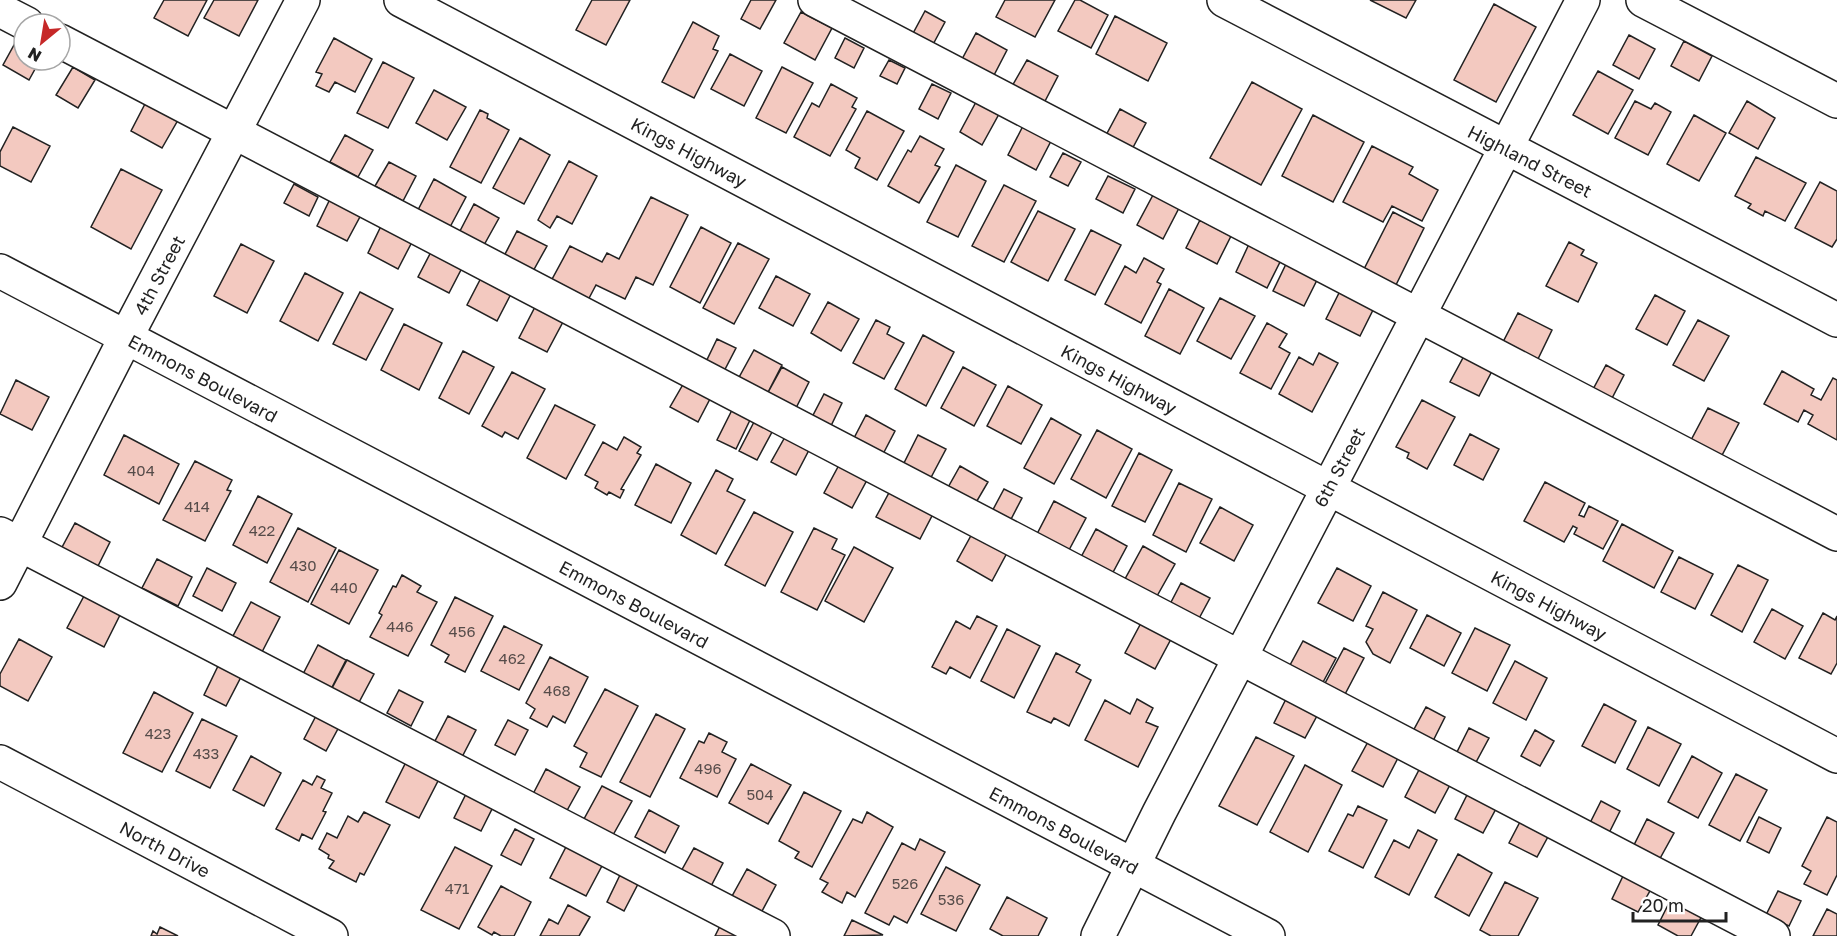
<svg xmlns="http://www.w3.org/2000/svg" width="1837" height="936" font-family="'Golos Text',sans-serif">
  <rect width="100%" height="100%" fill="#fff"/>
  <path fill="#f3c9c0" stroke="#222" stroke-width="1.5" d="M164,0H207L188,36L154,18Z
    M214,0H258L239,36L204,18Z
    M592,0H630L606,45L576,30Z
    M751,0H776L760,29L741,19Z
    M1005,0H1055L1035,37L996,17Z
    M1075,0H1080L1108,15L1091,48L1058,31Z
    M1370,0H1416L1406,18Z
    M1494,4L1536,27L1496,102L1454,80Z
    M925,11L945,22L930,50L910,39Z
    M801,12L832,28L815,60L784,43Z
    M1115,16L1167,43L1148,81L1096,54Z
    M693,22L719,36L713,49L718,51L694,98L662,82Z
    M976,33L1007,50L992,79L960,63Z
    M1629,35L1655,49L1639,79L1613,65Z
    M19,36L24,38V60H40L29,80L3,65Z
    M334,38L372,59L355,92L335,82L329,92L316,86L322,74L316,72Z
    M845,38L864,48L854,68L835,58Z
    M1684,41L1712,56L1699,81L1671,66Z
    M730,54L762,71L744,106L711,89Z
    M889,60L905,68L897,84L880,76Z
    M1027,60L1058,76L1043,105L1011,88Z
    M383,62L414,78L388,128L357,113Z
    M73,67L95,80L78,108L56,95Z
    M782,67L813,83L786,133L756,118Z
    M1598,71L1633,90L1608,134L1573,115Z
    M1252,82L1302,109L1261,185L1210,158Z
    M831,84L857,98L852,107L856,109L830,156L794,137L812,103L819,107Z
    M932,84L951,93L938,119L919,109Z
    M434,90L466,107L447,140L416,123Z
    M1635,101L1651,109L1655,103L1671,112L1648,155L1615,138Z
    M1747,101L1775,118L1758,149L1729,133Z
    M146,102L178,120L162,148L131,131Z
    M976,102L999,114L982,145L960,132Z
    M1120,109L1146,123L1130,153L1104,139Z
    M480,110L488,114L487,118L509,130L481,183L450,167Z
    M867,111L904,131L877,180L855,168L860,158L846,150Z
    M1313,115L1364,142L1333,202L1282,176Z
    M1694,115L1726,133L1699,181L1667,164Z
    M1023,126L1051,141L1036,170L1008,155Z
    M13,127L50,146L31,182L0,166V152Z
    M345,135L373,150L358,177L330,162Z
    M920,136L944,149L935,165L940,167L919,203L888,186L908,150L911,152Z
    M520,138L550,155L524,204L493,188Z
    M1372,146L1413,167L1409,174L1438,190L1422,221L1392,206L1383,222L1343,202Z
    M1063,153L1081,162L1068,186L1050,177Z
    M1756,157L1806,183L1785,221L1765,211L1763,216L1748,208L1751,204L1735,196Z
    M569,161L597,176L572,224L557,216L550,228L538,220Z
    M389,162L416,176L403,201L375,186Z
    M956,165L986,181L958,237L927,222Z
    M121,169L162,190L131,249L91,227Z
    M1108,176L1135,189L1123,213L1096,199Z
    M434,179L466,197L450,227L418,210Z
    M1820,182L1837,191V239L1832,247L1795,228Z
    M294,184L318,197L309,216L284,203Z
    M1004,185L1036,201L1004,262L972,246Z
    M1153,195L1179,208L1163,239L1137,225Z
    M331,197L362,213L347,241L317,226Z
    M651,197L688,215L653,285L636,277L625,299L596,285L587,302L550,283L570,246L602,262L607,253L619,259Z
    M474,204L499,218L484,245L460,231Z
    M1038,211L1075,229L1048,281L1011,262Z
    M1393,212L1424,228L1393,291L1361,275Z
    M1200,220L1231,236L1217,264L1186,248Z
    M382,224L413,240L398,269L368,253Z
    M701,227L731,243L700,303L670,287Z
    M1091,230L1121,245L1095,295L1065,280Z
    M517,231L547,246L532,273L503,258Z
    M1569,242L1584,250L1581,255L1597,263L1578,302L1546,286Z
    M738,243L769,259L734,324L703,308Z
    M241,244L274,261L247,313L214,296Z
    M1249,244L1281,260L1267,288L1236,272Z
    M433,248L464,264L449,293L418,277Z
    M1144,258L1164,269L1157,282L1161,284L1141,323L1105,304L1125,266L1136,273Z
    M1287,262L1318,278L1304,306L1273,291Z
    M305,273L343,293L318,341L280,321Z
    M482,276L512,292L497,321L467,305Z
    M776,276L810,294L793,326L759,308Z
    M1169,289L1204,308L1180,354L1145,336Z
    M1340,291L1374,308L1360,336L1326,319Z
    M360,292L393,309L366,360L333,344Z
    M1655,295L1685,311L1667,345L1636,329Z
    M1220,298L1255,316L1231,359L1197,341Z
    M828,302L859,319L841,351L811,333Z
    M536,305L564,320L547,352L519,338Z
    M1518,313L1552,330L1537,361L1502,344Z
    M876,320L890,327L887,334L904,343L884,379L853,363Z
    M1698,320L1729,336L1704,381L1673,365Z
    M1267,323L1287,334L1279,347L1290,353L1271,389L1240,373Z
    M404,324L442,343L419,390L381,370Z
    M923,335L954,352L926,406L895,389Z
    M717,339L736,348L721,377L703,368Z
    M754,350L782,365L766,396L737,381Z
    M463,351L494,367L469,414L439,398Z
    M1319,353L1338,363L1312,412L1279,394L1299,357L1313,365Z
    M1464,356L1492,371L1479,396L1450,382Z
    M1606,365L1624,375L1609,404L1590,395Z
    M782,367L809,382L794,412L765,398Z
    M963,367L996,385L974,426L941,408Z
    M1782,371L1814,389L1811,395L1821,400L1833,378L1837,380V440L1808,424L1813,415L1804,410L1798,422L1764,404Z
    M512,372L545,389L518,439L505,432L502,437L482,426Z
    M16,380L49,397L32,430L0,414Z
    M685,381L712,395L698,422L670,407Z
    M1008,386L1042,405L1021,444L987,426Z
    M824,394L842,403L828,432L809,423Z
    M1422,400L1455,417L1427,469L1407,458L1409,453L1396,447Z
    M555,405L595,425L566,479L527,458Z
    M1708,408L1739,423L1720,459L1689,444Z
    M732,410L750,420L736,449L717,440Z
    M866,415L895,431L882,456L853,440Z
    M1051,418L1081,435L1054,484L1024,468Z
    M754,422L772,432L757,460L739,451Z
    M1097,430L1132,449L1106,498L1071,479Z
    M1470,434L1499,449L1483,480L1454,465Z
    M124,435L179,464L159,504L104,475Z
    M918,435L946,449L927,485L900,471Z
    M624,437L641,447L637,453L641,455L621,489L624,490L620,498L609,492L607,495L595,488L598,482L585,475L603,442L617,450Z
    M785,437L809,450L796,475L771,462Z
    M1139,453L1172,470L1145,522L1112,506Z
    M195,461L232,480L227,490L231,491L205,541L163,520Z
    M656,464L691,483L671,523L635,505Z
    M839,465L867,480L852,508L824,493Z
    M960,466L988,482L974,506L946,491Z
    M716,470L733,479L727,491L745,500L716,554L681,535Z
    M1545,482L1585,503L1579,515L1584,517L1589,506L1618,521L1603,549L1574,534L1577,528L1573,526L1564,542L1524,521Z
    M1179,483L1212,499L1186,552L1153,535Z
    M891,489L935,510L920,539L876,517Z
    M1004,489L1022,498L1007,527L989,517Z
    M258,496L292,514L267,563L233,545Z
    M1054,501L1086,518L1069,550L1037,534Z
    M1220,507L1253,525L1234,561L1200,543Z
    M754,512L793,532L765,586L725,565Z
    M75,523L110,542L96,570L60,551Z
    M1622,524L1673,551L1654,588L1603,561Z
    M298,528L336,548L308,602L270,582Z
    M814,528L837,539L832,549L845,555L817,610L781,592Z
    M1096,529L1127,546L1111,576L1080,559Z
    M973,532L1008,551L992,581L957,561Z
    M1143,546L1175,564L1157,596L1125,579Z
    M854,547L893,568L864,622L825,601Z
    M339,550L378,570L349,624L311,604Z
    M1679,557L1713,574L1695,609L1661,592Z
    M157,559L192,577L178,606L142,588Z
    M1738,565L1768,580L1742,632L1711,615Z
    M207,568L236,583L222,611L193,596Z
    M1337,568L1371,586L1353,621L1318,603Z
    M402,575L421,586L417,592L437,602L408,656L370,637L382,615L379,613L393,586L396,587Z
    M1181,583L1210,598L1196,624L1168,608Z
    M1383,592L1417,610L1390,663L1373,654L1366,642L1373,629L1366,626Z
    M84,596L120,615L104,647L67,628Z
    M455,597L493,616L465,672L445,662L449,655L431,645Z
    M251,602L280,617L262,652L233,636Z
    M1772,609L1803,626L1785,659L1754,642Z
    M1823,613L1835,620L1837,616V663L1831,674L1799,658Z
    M1427,615L1461,633L1444,666L1410,648Z
    M977,616L997,626L970,678L950,667L946,674L932,667L956,621L970,629Z
    M1141,623L1171,639L1155,669L1125,653Z
    M504,626L542,645L519,690L481,671Z
    M1475,628L1510,645L1487,691L1452,673Z
    M1007,629L1040,646L1014,698L981,681Z
    M19,639L52,657L28,701L0,686V674Z
    M1303,641L1336,658L1322,684L1289,667Z
    M318,645L346,660L329,693L301,678Z
    M1344,648L1364,658L1343,698L1323,687Z
    M1056,653L1080,665L1076,672L1091,680L1069,726L1054,718L1051,723L1027,712Z
    M550,657L588,677L565,723L553,716L547,727L530,718L535,709L526,703Z
    M347,660L374,674L357,706L330,692Z
    M1515,661L1547,678L1526,720L1493,703Z
    M219,664L242,675L226,706L204,695Z
    M605,689L638,706L601,777L580,767L587,753L574,746Z
    M399,690L423,702L411,726L387,713Z
    M154,692L193,713L162,772L123,753Z
    M1287,697L1318,714L1305,738L1274,723Z
    M1137,699L1153,708L1146,722L1158,727L1138,767L1085,740L1105,700L1130,714Z
    M1604,704L1636,721L1615,763L1582,746Z
    M1426,707L1445,717L1432,743L1412,733Z
    M318,712L340,725L326,751L304,739Z
    M656,714L685,729L650,797L620,782Z
    M448,716L476,730L462,757L434,743Z
    M202,719L237,736L210,788L176,771Z
    M508,720L528,730L515,755L495,745Z
    M1648,727L1681,744L1659,786L1627,769Z
    M1469,728L1489,738L1475,764L1456,754Z
    M1535,730L1554,741L1540,766L1521,756Z
    M709,733L727,742L722,752L736,759L717,797L680,778L699,741L704,743Z
    M1256,737L1294,756L1257,825L1219,806Z
    M1369,740L1399,756L1383,787L1352,771Z
    M251,756L281,773L264,806L233,790Z
    M1692,756L1722,773L1698,818L1668,802Z
    M407,760L440,777L419,818L386,802Z
    M751,764L791,785L768,824L729,803Z
    M1305,765L1342,785L1308,852L1270,832Z
    M1421,766L1452,781L1435,813L1405,797Z
    M546,769L580,787L565,814L532,796Z
    M1736,774L1767,790L1740,841L1709,825Z
    M317,776L325,780L321,788L332,793L323,811L326,812L312,839L302,834L299,841L276,829L303,780L312,785Z
    M602,786L632,801L613,835L584,819Z
    M468,790L495,803L481,831L454,818Z
    M1469,791L1498,805L1483,833L1455,819Z
    M804,792L841,811L812,867L795,858L799,852L779,841Z
    M1601,801L1620,811L1607,837L1588,827Z
    M1358,806L1387,820L1363,868L1329,851L1348,814L1353,816Z
    M649,810L679,826L665,853L635,837Z
    M364,812L390,825L364,875L360,873L356,882L329,868L334,861L328,858L329,855L319,849L327,833L337,838L348,816L358,822Z
    M867,812L893,827L855,897L847,892L842,903L822,892L828,883L820,879L853,819L862,823Z
    M1759,817L1781,828L1769,853L1747,842Z
    M1827,817L1837,822V875L1827,895L1804,884L1811,871L1802,866Z
    M1522,818L1550,833L1537,857L1509,843Z
    M1647,819L1674,833L1658,862L1632,849Z
    M515,829L534,839L521,865L501,855Z
    M1418,830L1437,840L1409,895L1375,877L1394,840L1409,848Z
    M920,839L945,852L907,923L894,916L889,925L865,913L902,843L915,850Z
    M568,843L604,862L586,896L550,878Z
    M455,847L492,866L459,929L421,910Z
    M694,848L723,863L709,890L679,875Z
    M1458,854L1492,873L1469,916L1435,897Z
    M946,867L980,885L956,931L921,914Z
    M747,869L776,885L761,913L731,898Z
    M1624,874L1651,889L1638,912L1612,899Z
    M620,875L638,884L624,911L607,902Z
    M1505,882L1538,898L1518,936H1491L1480,930Z
    M501,886L531,902L514,936H501L494,932L492,935L478,927Z
    M1778,891L1801,901L1789,926L1766,915Z
    M1673,895L1704,912L1691,936H1678L1658,925Z
    M1007,897L1047,918L1038,936H1003L990,929Z
    M568,905L590,917L579,936H540L549,919L558,924Z
    M1827,909L1837,914V936H1813Z
    M852,920L883,935L844,936Z
    M721,924L743,936H715Z
    M160,927L178,936H151L153,931L157,934Z"/>
  <g fill="none" stroke-linecap="round" stroke-linejoin="round">
    <g stroke="#222" stroke-width="36">
      <path id="minor" d="M401,0L1837,756
        M815,0L1837,534
        M1224,0L1837,320
        M1643,0L1837,101
        M0,10L27,24
        M60,41L1773,936
        M0,271L1268,936
        M0,534L773,936
        M0,583L126,337L303,0
        M0,762L331,936
        M1098,936L1159,813L1583,0"/>
    </g>
    <use href="#minor" stroke="#fff" stroke-width="33"/>
  </g>
  <g text-anchor="middle" dominant-baseline="central" stroke-width="4.5" stroke-linejoin="round" paint-order="stroke">
    <g font-size="15" fill="#564c4a">
      <text x="141" y="470">404</text>
      <text x="197" y="506">414</text>
      <text x="262" y="530">422</text>
      <text x="303" y="565">430</text>
      <text x="344" y="587">440</text>
      <text x="400" y="626">446</text>
      <text x="462" y="631">456</text>
      <text x="512" y="658">462</text>
      <text x="557" y="690">468</text>
      <text x="158" y="733">423</text>
      <text x="206" y="753">433</text>
      <text x="708" y="768">496</text>
      <text x="760" y="794">504</text>
      <text x="905" y="883">526</text>
      <text x="457" y="888">471</text>
      <text x="951" y="899">536</text>
    </g>
    <g font-size="18" fill="#222" stroke="#fff">
      <text transform="translate(689 152) rotate(28)">Kings Highway</text>
      <text transform="translate(1530 161) rotate(27)">Highland Street</text>
      <text transform="translate(159 275) rotate(-62)">4th Street</text>
      <text transform="translate(203 378) rotate(28)">Emmons Boulevard</text>
      <text transform="translate(1119 379) rotate(28)">Kings Highway</text>
      <text transform="translate(1339 467) rotate(-62)">6th Street</text>
      <text transform="translate(634 604) rotate(28)">Emmons Boulevard</text>
      <text transform="translate(1549 605) rotate(28)">Kings Highway</text>
      <text transform="translate(1064 830) rotate(28)">Emmons Boulevard</text>
      <text transform="translate(165 849) rotate(28)">North Drive</text>
    </g>
  </g>
  <g transform="translate(42 42) rotate(210)"><circle r="28" fill="#ffffff" stroke="#a7a7a7" stroke-width="1.5"/>
  <path d="M0-4.5L10 22L0 15L-10 22Z" fill="#c62828"/>
  <text y="-9" font-size="16" font-weight="bold" text-anchor="middle" fill="#222222">N</text>
  </g>
  <path d="M1633 912v9h93v-9" fill="none" stroke="#222222" stroke-width="3"/>
  <text x="1642" y="912" font-size="18" fill="#222222" stroke="#ffffff" stroke-width="4.5" paint-order="stroke">20 m</text>
</svg>
